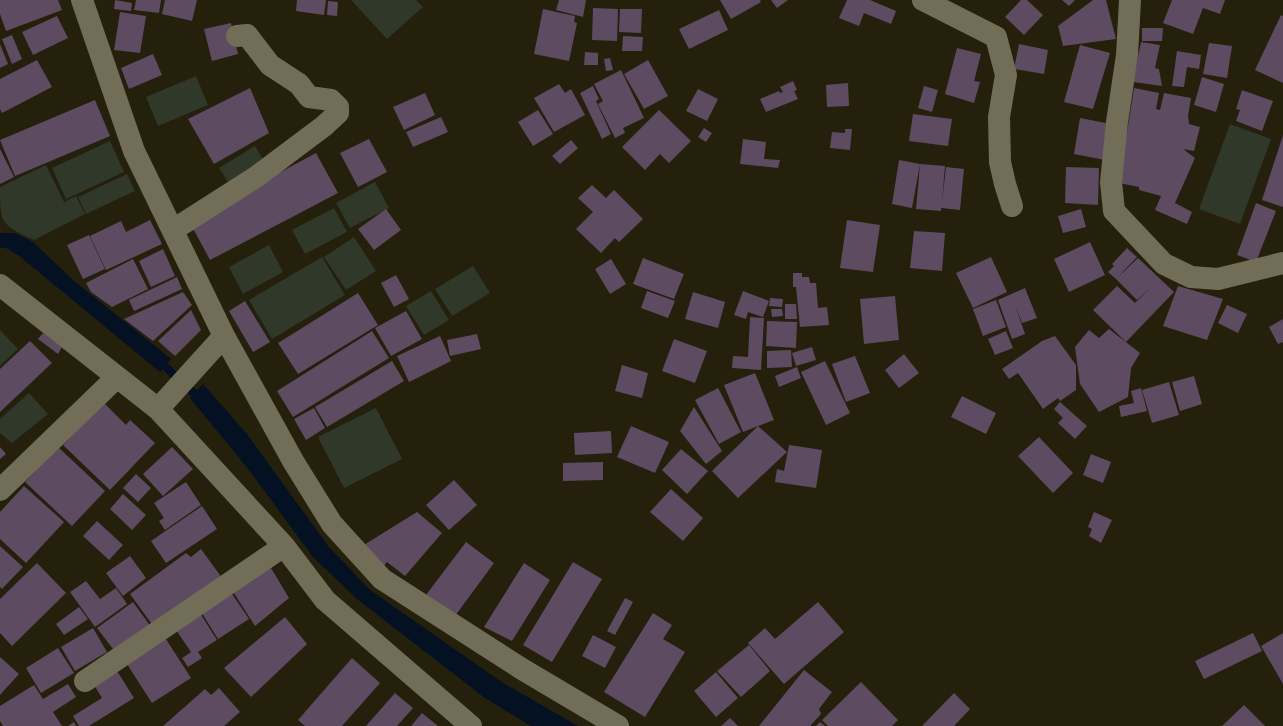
<svg xmlns="http://www.w3.org/2000/svg" width="1283" height="726" font-family="Karla,sans-serif">
  <rect width="100%" height="100%" fill="#24200c"/>
  <path fill="#2f3829" d="M351,0H416L423,7L387,39Z
    M196,76L208,105L158,126L146,97Z
    M1230,124L1271,139L1240,224L1199,209Z
    M110,141L124,172L66,199L52,168Z
    M255,146L265,163L230,185L219,168Z
    M46,165L64,202L76,196L85,214L34,240C1,224 0,225 0,187Z
    M127,174L135,191L86,214L78,197Z
    M375,182L389,208L350,228L336,203Z
    M334,208L347,232L305,254L292,230Z
    M354,237L376,271L346,290L324,257Z
    M269,245L283,272L243,294L229,267Z
    M322,257L345,295L272,339L249,300Z
    M473,266L490,293L452,316L435,289Z
    M431,291L449,320L424,335L406,306Z
    M0,330L18,349L0,366Z
    M29,393L48,414L12,443L0,433V419Z
    M376,408L402,459L344,488L318,437Z"/>
  <path fill="#041123" d="M0,233H15L33,242L73,280L171,359L160,372L18,255L6,248H0Z
    M203,384L247,434L328,546L370,590L503,683L578,726H531L485,698L357,599L313,557L249,470L190,398Z"/>
  <g fill="none" stroke-linecap="round" stroke-linejoin="round">
    <path stroke="#041123" stroke-width="8" d="M158,360L202,401"/>
  </g>
  <path fill="#5d4b62" d="M0,0H58L62,10L6,31L0,14Z
    M115,0L132,3L131,11L114,9Z
    M136,0H161L159,13L134,10Z
    M165,0H197L192,21L162,14Z
    M297,0H326L324,15L296,11Z
    M559,0H586L583,17L556,10Z
    M720,0H760L761,2L731,19Z
    M771,0H788L777,8Z
    M847,0H870L896,11L891,24L864,13L859,26L839,18Z
    M1021,0H1027L1043,15L1024,35L1005,17Z
    M1062,0H1075L1069,6Z
    M1093,0H1106L1116,39L1063,46L1058,26Z
    M1172,0H1225L1220,14L1203,8L1193,34L1163,23Z
    M328,1L338,2L337,16L327,15Z
    M593,8L618,9L617,41L592,40Z
    M543,9L575,16L574,22L577,23L569,61L534,54Z
    M620,9H642L641,33L619,32Z
    M719,10L728,30L689,49L679,29Z
    M120,12L146,16L140,53L114,50Z
    M1281,15L1283,16V83L1255,70Z
    M57,16L68,38L33,55L22,32Z
    M231,23L238,54L212,61L204,29Z
    M1142,28H1163L1162,41H1142Z
    M12,35L22,59L12,64L2,39Z
    M623,36L643,37L642,51H622Z
    M1141,42L1160,45L1155,68L1159,69L1162,86L1133,82Z
    M1209,43L1232,46L1227,78L1203,74Z
    M0,44L8,64L0,68Z
    M1019,44L1048,50L1044,74L1014,69Z
    M1080,45L1110,53L1093,109L1064,102Z
    M957,48L981,54L974,81L980,82L974,103L945,94Z
    M1177,51L1201,55L1199,69L1187,67L1184,87L1172,86Z
    M585,52L598,53V65H584Z
    M153,54L162,75L129,89L121,68Z
    M610,58L613,70L606,71L604,59Z
    M37,60L52,87L2,113L0,109V79Z
    M648,60L668,96L644,109L624,74Z
    M621,70L644,118L623,128L625,133L615,138L598,104L603,101L594,84Z
    M1202,77L1224,84L1216,112L1194,105Z
    M793,81L797,90L794,91L798,99L766,112L760,99L779,91L780,93L783,92L780,87Z
    M848,83L849,106L827,107L826,85Z
    M559,84L565,93L571,89L585,115L554,132L534,98Z
    M593,86L599,99L596,101L611,134L602,139L580,93Z
    M924,86L938,90L932,112L918,108Z
    M250,88L269,133L214,164L188,119Z
    M1134,88L1159,93L1156,109L1160,110L1164,93L1191,98L1188,116L1189,124L1200,127L1194,151L1183,149L1195,158L1175,203L1192,212L1187,224L1155,210L1161,196L1139,190V187L1119,183Z
    M698,89L718,99L707,121L686,111Z
    M1242,90L1273,101L1262,131L1236,121L1240,110L1236,109Z
    M425,93L435,115L404,130L393,107Z
    M95,100L110,136L15,176L0,140Z
    M538,110L553,134L533,146L518,122Z
    M659,110L691,141L669,163L660,154L645,170L622,147Z
    M913,114L952,119L948,146L909,141Z
    M441,117L448,132L413,147L406,132Z
    M1080,118L1111,124L1105,160L1074,154Z
    M704,128L712,133L706,142L698,137Z
    M845,129H852L850,150L830,148L832,132L845,133Z
    M1283,135V207L1262,200Z
    M369,139L387,172L358,187L340,153Z
    M743,139L766,142L764,159L780,160L778,168L740,164Z
    M571,140L578,148L560,164L552,156Z
    M0,149L14,177L0,184Z
    M316,153L338,193L210,260L189,221Z
    M899,160L920,164L912,208L892,204Z
    M920,164L945,166L942,202L946,167L964,169L960,210L941,208V211L916,209Z
    M1066,167L1099,168L1098,205L1065,203Z
    M592,185L606,198L614,190L643,219L619,242L615,238L601,253L576,229L593,212L578,198Z
    M1256,203L1276,211L1256,262L1237,255Z
    M386,209L401,230L374,250L358,229Z
    M1081,209L1086,227L1063,233L1058,216Z
    M150,220L162,244L106,270L90,236L121,221L126,232Z
    M847,220L880,225L873,272L840,268Z
    M914,231L945,233L942,271L910,268Z
    M89,235L105,269L83,279L67,245Z
    M1090,242L1105,275L1069,292L1054,259Z
    M1127,248L1137,257L1116,279L1108,272L1114,266L1112,264Z
    M163,249L175,276L151,287L139,261Z
    M991,257L1007,292L973,308L956,273Z
    M643,258L684,274L674,299L633,284Z
    M1138,258L1174,292L1126,342L1093,310L1117,286L1135,303L1150,288L1137,300L1116,279Z
    M133,259L148,289L112,307L91,292L86,283Z
    M611,259L626,284L610,294L595,269Z
    M793,273H802V277H809L810,283H816L818,308L827,307L829,325L800,327L796,287H793Z
    M396,275L409,299L394,307L381,283Z
    M177,277L182,289L134,311L129,300Z
    M1178,286L1223,299L1207,340L1163,326Z
    M1025,288L1037,318L1022,323L1015,305L1025,334L1012,339L998,300Z
    M647,291L675,301L668,318L641,308Z
    M743,291L769,301L763,317L748,312L746,319L734,315Z
    M183,292L192,305L153,341L124,319Z
    M693,292L725,302L718,328L685,319Z
    M358,293L378,325L298,374L278,343Z
    M895,296L899,340L864,344L860,299Z
    M770,298L783,299L782,307L769,306Z
    M996,300L1006,327L983,336L973,309Z
    M245,301L270,342L253,352L229,311Z
    M785,304H796L797,319H785Z
    M1227,305L1247,314L1238,333L1218,323Z
    M771,309H782L783,316L772,317Z
    M191,310L201,330L175,356L158,341Z
    M406,311L422,339L391,356L375,328Z
    M750,317L764,318L761,370L732,368L733,356L748,357Z
    M1283,319V342L1278,344L1269,327Z
    M767,321L797,322L796,348L766,346Z
    M1109,329L1140,353L1131,368L1128,397L1099,412L1080,384L1075,347L1089,330L1099,338Z
    M372,331L389,358L293,417L277,391Z
    M1006,331L1013,348L995,355L988,339Z
    M43,333L62,347L58,354L38,339Z
    M477,334L481,349L450,356L447,340Z
    M440,336L451,361L409,382L397,356Z
    M1055,336L1076,365V390L1060,401L1058,398L1043,409L1018,373L1009,379L1002,369L1042,341Z
    M674,339L707,351L695,383L662,371Z
    M30,341L52,363L0,412V369Z
    M812,347L816,360L796,366L792,353Z
    M791,350L792,367L767,368V351Z
    M904,354L919,373L899,388L885,370Z
    M855,356L870,393L846,402L832,364Z
    M392,361L404,381L327,427L315,407Z
    M825,361L850,413L826,425L801,372Z
    M622,365L648,373L642,398L615,391Z
    M797,367L801,378L779,387L775,376Z
    M755,373L774,420L758,426L787,452L738,498L712,471L758,426L743,432L724,385Z
    M1194,376L1202,404L1180,411L1172,382Z
    M1169,382L1179,415L1152,423L1142,390Z
    M718,388L741,432L719,444L695,400Z
    M1141,388L1147,411L1121,417L1119,406L1134,403L1131,391Z
    M962,396L996,413L986,434L951,417Z
    M103,402L126,425L130,420L155,443L110,490L63,445Z
    M1060,402L1087,426L1075,439L1058,423L1063,418L1054,409Z
    M694,407L722,451L706,464L680,431Z
    M314,408L325,428L306,440L294,419Z
    M631,426L669,442L655,473L617,457Z
    M611,431L612,453L575,455L574,433Z
    M1039,437L1073,473L1053,493L1018,456Z
    M789,445L822,450L816,488L775,482L777,469L784,471Z
    M0,447L6,454L0,459Z
    M58,447L105,491L72,526L25,482Z
    M172,447L193,469L163,496L143,474Z
    M681,449L708,471L687,494L662,470Z
    M1091,454L1111,462L1103,483L1083,475Z
    M603,462V480L563,481V463Z
    M136,474L151,488L138,502L123,488Z
    M454,480L477,505L449,530L426,505Z
    M186,482L201,505L165,530L159,521L164,518L154,503Z
    M24,486L64,522L26,563L0,539V512Z
    M671,489L703,518L683,541L650,512Z
    M123,494L146,515L132,530L110,509Z
    M202,506L217,529L166,563L151,541Z
    M417,512L442,533L405,576L387,562L381,569L359,548Z
    M1094,512L1112,520L1101,543L1089,536L1092,529L1088,527Z
    M97,521L123,545L109,560L83,536Z
    M466,542L494,563L455,616L426,595Z
    M0,546L23,567L2,589L0,587Z
    M201,549L222,578L154,627L130,594L186,553L191,557Z
    M130,556L146,578L123,596L106,573Z
    M573,562L602,579L552,662L523,645Z
    M37,563L66,593L12,646L0,633V599Z
    M524,563L550,580L512,641L484,627Z
    M271,568L289,598L255,626L232,590Z
    M86,581L100,599L116,588L127,604L95,627L70,592Z
    M230,591L249,619L218,639L200,610Z
    M625,598L633,602L615,635L607,631Z
    M133,602L151,627L116,653L97,628Z
    M818,602L844,632L784,684L748,643L765,628L775,639Z
    M79,607L88,619L64,635L56,624Z
    M198,610L217,640L198,652L202,658L188,667L182,658L191,652L174,627Z
    M653,613L672,625L663,639L685,652L645,717L604,692Z
    M285,617L307,644L251,697L224,668Z
    M93,628L107,652L75,671L61,647Z
    M1253,633L1262,651L1204,679L1195,661Z
    M1283,633V684L1261,646Z
    M593,635L616,647L605,668L582,656Z
    M164,636L191,678L152,703L125,661Z
    M749,645L770,671L741,697L717,671Z
    M58,648L74,673L41,693L26,668Z
    M0,657L19,674L0,695Z
    M352,658L380,683L342,726H305L298,720Z
    M804,670L832,692L819,709L821,714L810,726H759Z
    M117,671L134,698L89,726H79L73,716L102,698L94,685Z
    M716,672L738,698L716,717L694,691Z
    M861,682L898,720L892,726H828L822,720Z
    M68,684L76,697L53,712L62,726H3L0,721V706L34,685L43,699Z
    M219,688L240,712L224,726H163L205,689L211,695Z
    M395,693L413,708L397,726H366Z
    M954,693L970,709L954,726H922Z
    M1244,705L1265,726H1222Z
    M422,713L438,726H411Z
    M730,718L738,726H721Z
    M74,722L76,726H68Z
    M820,722L825,726H816Z"/>
  <g fill="none" stroke-linecap="round" stroke-linejoin="round">
    <path stroke="#726d57" stroke-width="22" d="M82,0L134,151L224,336L293,461L332,524L382,579L522,669L618,726
      M923,0L996,37L1006,75L999,117L1000,162L1005,184L1012,206
      M1130,0L1127,55L1117,122L1111,182L1114,211L1164,264L1191,277L1218,279L1283,263
      M173,230L256,177L324,126L338,113V107L331,100L309,97L299,84L270,65L247,35L237,36
      M0,285L158,409L284,546L325,600L471,726
      M158,409L224,336
      M0,490L116,378
      M85,681L284,546"/>
  </g>
</svg>
